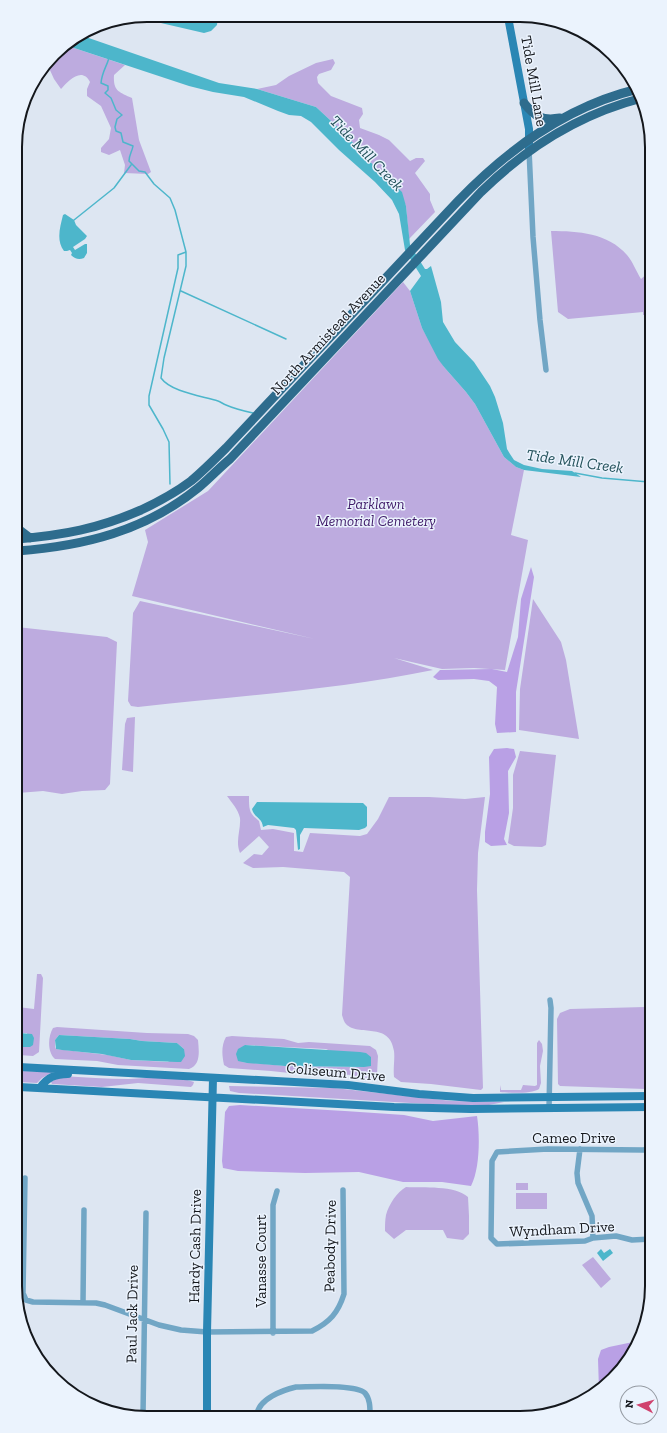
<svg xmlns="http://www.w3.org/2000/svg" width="667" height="1433" font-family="'Zilla Slab',serif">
  <rect width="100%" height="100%" fill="#dde6f2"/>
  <path fill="#bdabdf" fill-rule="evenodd" d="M65,45L125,65L114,75C113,91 119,92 132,98L139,140L151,172L148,174L124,173L125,165L120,150L109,155L101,152V148L109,139L111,128L101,106L87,96V89L90,82C82,66 68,81 61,89L54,79L49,68L45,67L60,48Z
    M333,59L335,63L331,70L319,74L317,77L318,83L331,96L362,108L363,114L359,120L360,128L379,135L389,140L410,161L416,158H423L425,161L415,173L430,194V200L435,212L409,239L406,206L398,188L376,168L343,132L316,107L257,89L276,85L289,76L316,63Z
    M551,231C578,231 608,233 627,255C633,262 636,271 641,279L648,273V315H643V312L568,319L558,312Z
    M403,282L410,291L422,328L444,367L466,392L475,404L504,457L516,467L524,470L511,535L528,540L505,670L474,668L442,669L394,658L433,670C336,690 237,696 138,707L131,706L128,701L133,613L140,601L315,639L132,596L148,542L145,530L208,491Z
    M533,599L561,642L566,660L579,739L519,730L520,689Z
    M17,627L107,637L117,642L110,784L105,790L82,791L62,794L43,791L18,793Z
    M135,717L133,772L122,770L125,724L127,718Z
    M520,751L556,755L546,845L542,847L514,846L508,843L513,808V775Z
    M227,796H249C249,810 249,813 259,821L261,830L273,829L294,833V851L303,852L310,833L360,836L367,834L378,819L389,797H429L465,799L485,797L478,853L477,890L483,1088L481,1090L431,1084L401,1082L394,1077C393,1068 395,1059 394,1051C390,1021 358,1037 346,1024C344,1022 343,1018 342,1015L350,877L344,872L283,867L253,868L243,863L254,854L262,855L269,847L259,836L240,853C235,841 241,830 240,818C238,809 232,803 227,796Z
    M37,974H41L43,978L39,1052L33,1056L19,1055V1047H30L27,1033H19L18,1007L34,1009Z
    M645,1007V1059L647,1085L645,1089L560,1086L558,1084L557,1019L560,1013L570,1009Z
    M57,1027L147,1033L188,1034L194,1036L198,1040C199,1051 201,1065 189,1069L118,1065L97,1061L55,1059C47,1052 48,1036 53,1028ZM59,1035L130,1039L142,1041L177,1043L184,1049L168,1062L131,1060L108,1055L56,1049L55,1047V1040Z
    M232,1036L284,1039L298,1043L309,1042L370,1046L376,1050L378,1056L377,1074L375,1077L367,1081L353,1075L329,1074L317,1076L271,1071L229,1068L224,1065C222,1055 221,1046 226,1037ZM245,1045L326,1049L364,1067L285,1066L242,1062Z
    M539,1040L542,1044L543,1051L540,1066L541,1083L539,1089C532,1094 509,1093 500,1092V1085L501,1090H521L523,1085L535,1086L537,1085V1043Z
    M19,1071L53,1072L42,1078L37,1083L19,1082Z
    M61,1076C84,1077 107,1079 129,1079C150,1078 174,1075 194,1082L193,1085L191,1087L138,1083L102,1087L52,1084L51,1082Z
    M229,1086L334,1088L452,1101L504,1102L489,1105L462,1106L239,1093L230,1091Z
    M516,1183H528V1190H516Z
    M406,1187C423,1188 455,1185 468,1197L469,1216V1234L463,1240L447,1238L443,1230H406L394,1239L385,1231C385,1226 385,1220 386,1215C389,1204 397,1192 406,1187Z
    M516,1193H547V1209H516Z
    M593,1257L611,1279L601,1288L582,1265Z"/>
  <path fill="#b9a0e5" d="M531,567L534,577L516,692V732L497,733L495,724L497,687L489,681L474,679L438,680L433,677L440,670L492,669L507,672L518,637L521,599Z
    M507,748L514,749L516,757L508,771L509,813L504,839L507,845L491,846L485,842V832L490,794L489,757L494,749Z
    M240,1105L345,1111L404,1115L433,1121L477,1116C480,1135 480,1169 471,1186L442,1182H403L359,1172L305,1173L238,1171L223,1168L222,1161L225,1112L229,1106Z
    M633,1342L638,1343L625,1367L599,1390L598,1359L601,1350L609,1347Z"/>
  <path fill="#4db6cb" d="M147,15H218L217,25L211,31L204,33L135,17Z
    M80,35L219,83L257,89L316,107L343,132L376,168L402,192L406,206L410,245L425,269H427L431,266L441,302L443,322L455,342L474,362L490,386L495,397L503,423L507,449L510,454L514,460L524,465L542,469L572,471L581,477L524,470L516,467L504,457L475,404L466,392L444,367L438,359L422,328L410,291L421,276L405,250L399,214L392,200L375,182L339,150L311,122L301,116L289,115L278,111L244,97L213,92L189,86L65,45Z
    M65,214L74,220L76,225L87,236L85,239L73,247L75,250L85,244H87V253L84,258C79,260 75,259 71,255L72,253L70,250L67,251H64C56,241 60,227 63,215Z
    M257,802L363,803L367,807V826L365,828L359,830L304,828L300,835V849L298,850L296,830L294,828L268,825L263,827C262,817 254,818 252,809Z
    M19,1033L32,1034L34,1038L33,1045L30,1047H19Z
    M59,1035L130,1039L142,1041L177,1043L184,1049L185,1056L181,1062H177L131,1060L102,1054L62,1050L56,1049L55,1040Z
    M245,1045L360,1052L366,1053L371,1057V1066L364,1067L285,1066L247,1063L238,1061L236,1054L238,1049Z
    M601,1249L604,1253L610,1249L613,1253L603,1261L597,1253Z"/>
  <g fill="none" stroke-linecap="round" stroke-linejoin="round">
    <path stroke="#4db6cb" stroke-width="1.5" d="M109,58C106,68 102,72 101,83L108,86V90L105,93L111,98L116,110L122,115L117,119L115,127L116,131L121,133L123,142L133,146C132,152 129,155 129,161L139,171L145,172L154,184L170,198L175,210L186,252V266L164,358L161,378C171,392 202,396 218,401C221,402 223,404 226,405C235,409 244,411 253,413
      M74,220L114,188L131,165
      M181,291L286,339
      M575,473L602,478L649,482
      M170,484L169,442L163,429L149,405V396L178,268V255L186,252"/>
    <path stroke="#71a6c5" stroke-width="5.5" d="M529,150L533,237L540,320L546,370
      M16,453L20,426
      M549,1109L551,1008L550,1000
      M580,1149L577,1173L578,1183L592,1216L593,1238
      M651,1149L643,1150L548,1149L497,1152L492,1161L491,1238L497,1244L585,1241L593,1238L616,1236L632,1240L651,1239
      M25,1178L23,1293L26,1300L33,1302L96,1303L105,1305L159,1325L181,1330L207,1332L312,1331C330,1322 338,1313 344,1294L343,1190
      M83,1303L84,1210
      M273,1333V1205L277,1191
      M143,1415L146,1213
      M257,1415C258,1399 283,1390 296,1387C311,1387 355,1384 365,1393C370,1399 370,1407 370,1414"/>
    <path stroke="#2a86b4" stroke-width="8" d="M508,17L529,129V150
      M19,1067L348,1085L419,1094L473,1098L651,1096
      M19,1087L394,1107L471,1109L651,1107
      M40,1088C47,1077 56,1074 68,1074
      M207,1415V1332L213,1078"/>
    <path stroke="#2e6c8d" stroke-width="9" d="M524,103C535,117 542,121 560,118
      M17,528L30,538
      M17,539C64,535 97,529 141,510C158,502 175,493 191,481C203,471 215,459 226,448L458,201C508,149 567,106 638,89
      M17,551C84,546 145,531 198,488C209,479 219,468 230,459L481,192C526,148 580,114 642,98"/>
  </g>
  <g text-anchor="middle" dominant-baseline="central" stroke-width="3" stroke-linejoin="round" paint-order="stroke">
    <g font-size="15" fill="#14171c" stroke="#ebf3fd">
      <text transform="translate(534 81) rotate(80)">Tide Mill Lane</text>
      <text transform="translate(328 334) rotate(-47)">North Armistead Avenue</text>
      <text transform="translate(336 1072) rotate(5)">Coliseum Drive</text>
      <text x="574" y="1138">Cameo Drive</text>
      <text transform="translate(562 1229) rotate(-3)">Wyndham Drive</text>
      <text transform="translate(195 1246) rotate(-89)">Hardy Cash Drive</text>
      <text transform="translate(330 1246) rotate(-89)">Peabody Drive</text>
      <text transform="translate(261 1261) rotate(-90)">Vanasse Court</text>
      <text transform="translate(132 1314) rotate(-89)">Paul Jack Drive</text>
    </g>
    <g font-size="15" font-style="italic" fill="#3f1a69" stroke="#ebf3fd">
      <text x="376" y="504">Parklawn<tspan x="376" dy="17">Memorial Cemetery</tspan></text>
    </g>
    <g font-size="16" font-style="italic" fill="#23515a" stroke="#ebf3fd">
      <text transform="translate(367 153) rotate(46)">Tide Mill Creek</text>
      <text transform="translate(575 461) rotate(8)">Tide Mill Creek</text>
    </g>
  </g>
  <path d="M0 0H667V1433H0ZM147 22H520A125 125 0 0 1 645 147V1286A125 125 0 0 1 520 1411H147A125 125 0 0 1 22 1286V147A125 125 0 0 1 147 22Z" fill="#ebf3fd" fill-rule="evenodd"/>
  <path fill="none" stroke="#14171c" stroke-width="2" d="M147 22H520A125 125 0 0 1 645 147V1286A125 125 0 0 1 520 1411H147A125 125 0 0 1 22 1286V147A125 125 0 0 1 147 22Z"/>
  <g transform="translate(639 1405) rotate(276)"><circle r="19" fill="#ebf3fd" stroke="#959ba3"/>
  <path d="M0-3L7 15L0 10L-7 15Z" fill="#d0426e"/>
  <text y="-6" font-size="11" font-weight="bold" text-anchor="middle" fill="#14171c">N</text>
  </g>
</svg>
